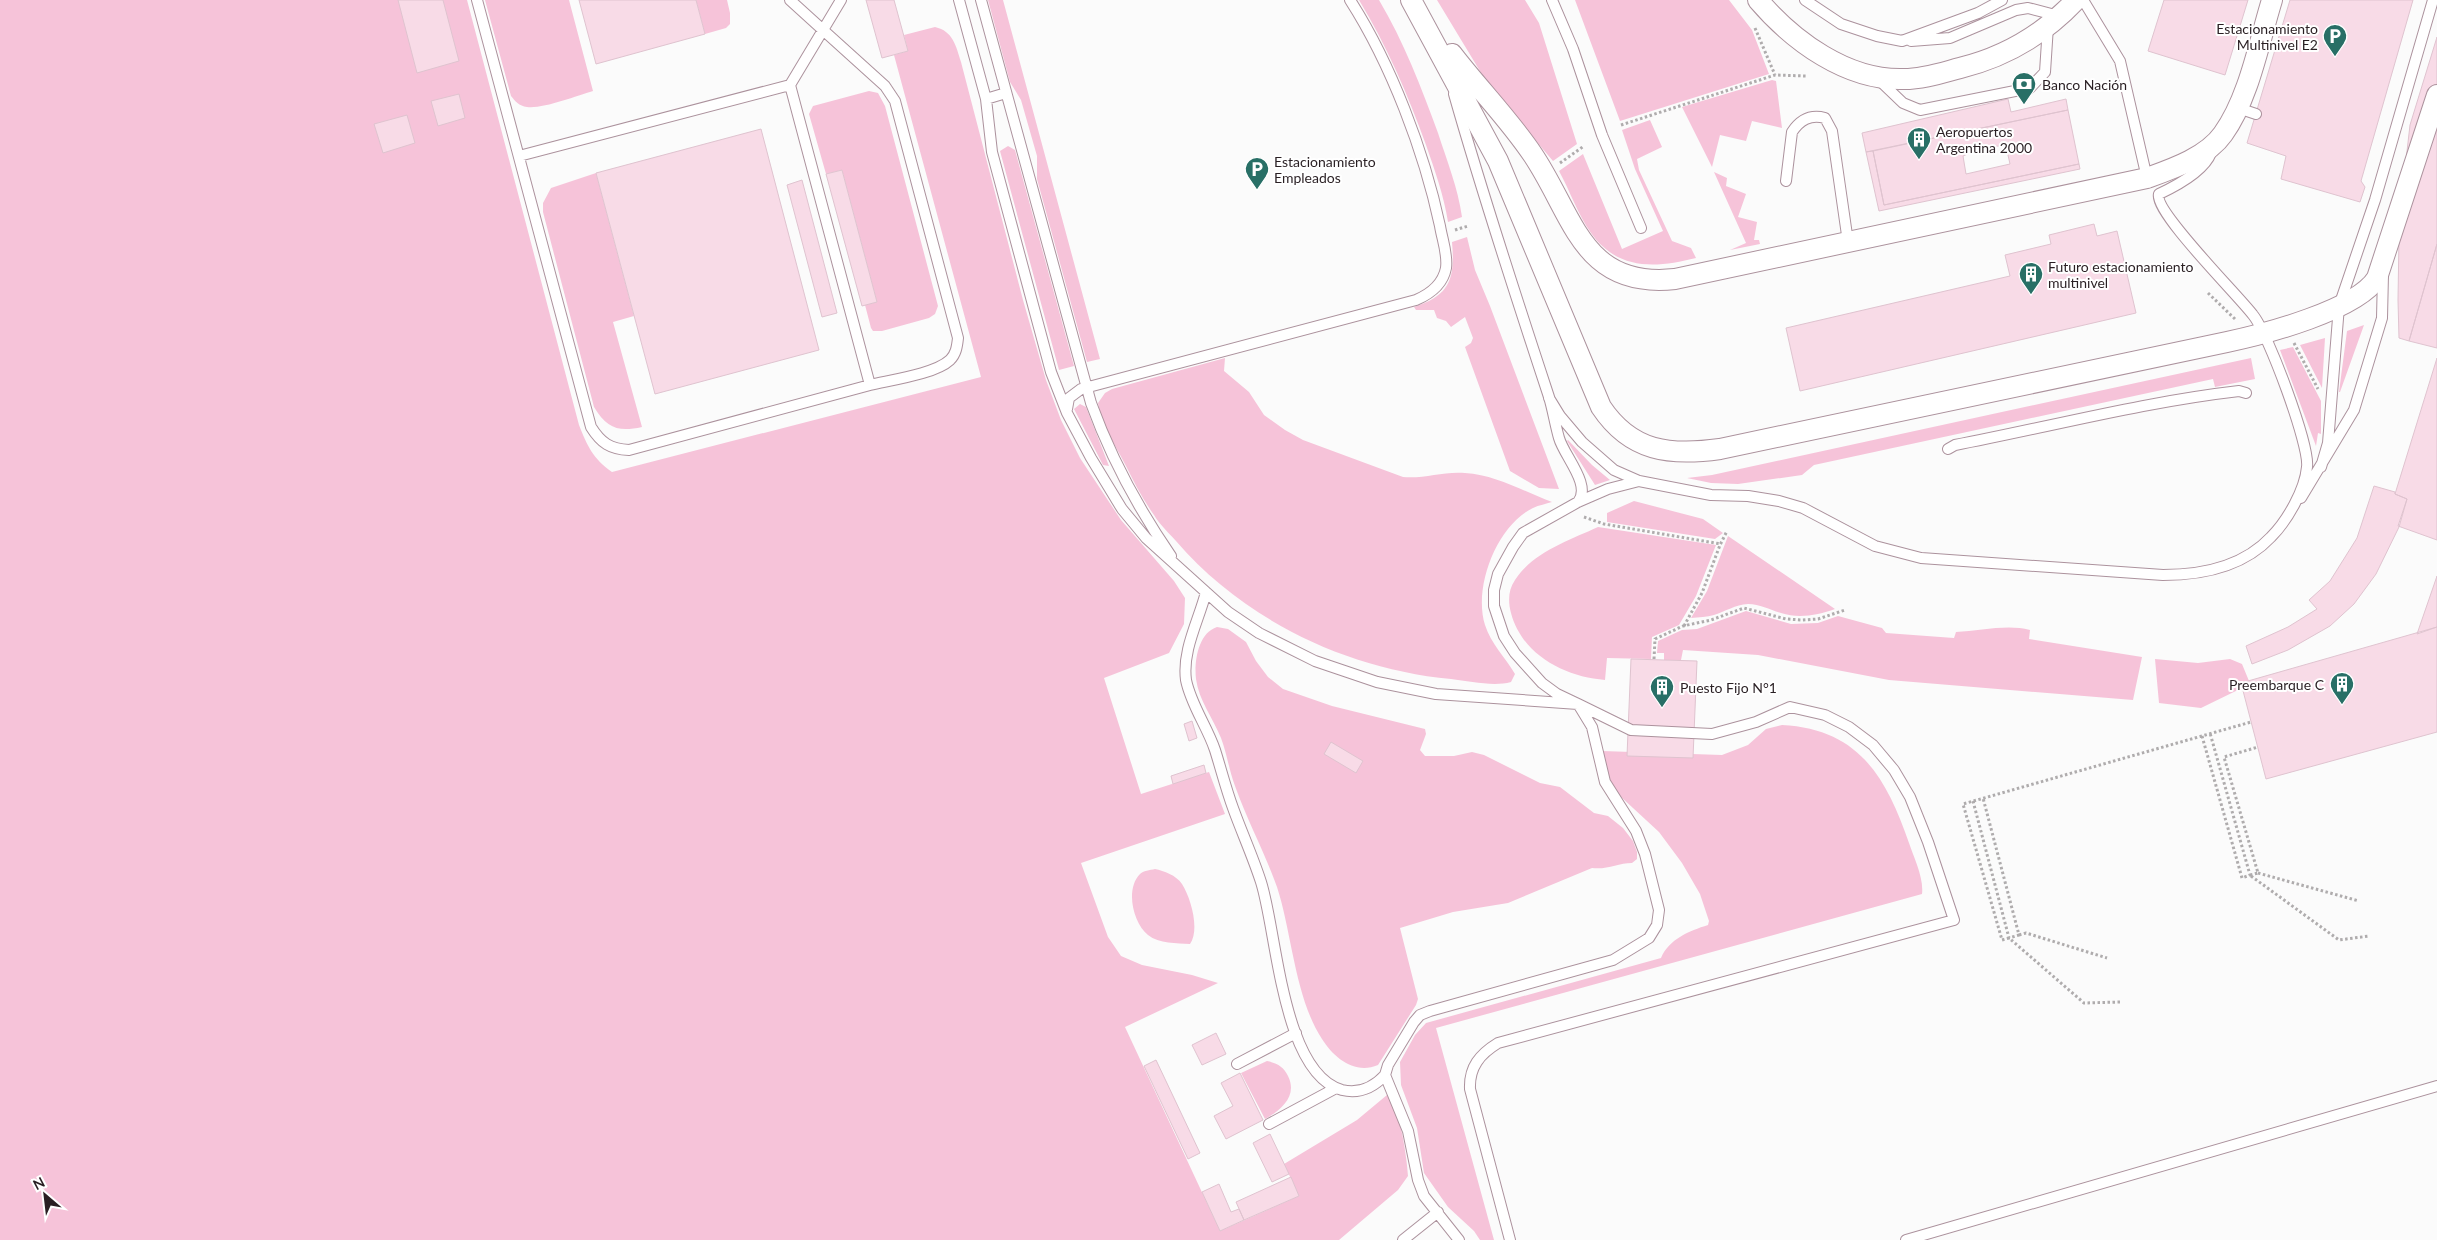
<svg xmlns="http://www.w3.org/2000/svg" width="2437" height="1240" font-family="Lato,sans-serif">
  <rect width="100%" height="100%" fill="#fbfbfb"/>
  <path fill="#f6c3d9" d="M0,0H467L579,425C587,445 593,459 612,472L981,377L894,55L908,51L904,35L935,27C953,31 956,46 961,62L1023,300L1046,380L1061,420L1080,458L1121,520L1174,581L1185,598L1184,624L1169,653L1104,678L1141,794L1209,772L1225,814L1081,863L1108,937L1121,956L1142,965L1192,975L1218,983L1125,1027L1220,1231L1299,1196L1284,1164L1357,1120L1387,1095C1400,1107 1407,1158 1408,1176L1398,1190L1339,1240H0Z
    M485,0H569L593,91C576,96 543,109 527,107C519,106 515,101 511,96Z
    M696,0H727L730,13V24L726,28L705,34Z
    M988,0H1003L1100,359L1087,362L1037,179V156L1021,100L1010,82Z
    M1359,0H1379C1404,42 1421,87 1438,133C1447,161 1458,188 1462,217L1448,222C1444,196 1435,171 1426,145C1408,95 1387,46 1359,0Z
    M1437,0H1525L1539,23L1577,144L1553,161L1489,86Z
    M1575,0H1729L1752,30L1769,74L1620,121Z
    M1772,80L1776,81L1782,128L1752,121L1746,141L1720,135L1712,167L1682,107Z
    M869,91L878,93L885,106L938,306L935,314L929,318L882,331H873L871,328L865,305L877,302L842,170L826,174L809,114L813,106Z
    M1650,120L1662,147L1637,159L1639,170L1672,241L1691,248L1696,258C1656,268 1618,271 1591,233C1578,215 1570,191 1559,171L1583,154L1622,249L1663,231L1635,169L1622,130Z
    M1008,146L1015,150L1074,366L1059,370L1000,151Z
    M1714,172L1727,178L1726,186L1746,194L1738,217L1757,222L1754,240H1759L1760,244L1730,250L1746,243Z
    M596,173L634,316L613,322L642,427C619,432 607,429 594,407L543,212V203L551,188Z
    M1467,237L1475,270L1490,306L1559,489L1539,488L1510,471L1465,347L1471,343L1473,338L1465,317L1451,327L1446,321L1437,318L1434,310H1416L1414,307C1451,295 1455,278 1452,242Z
    M2364,325L2340,392H2339L2347,331Z
    M2325,338L2322,388L2300,345Z
    M2293,347L2321,401V434L2318,433L2316,446L2280,350Z
    M1225,358L1224,371L1249,392L1264,415L1285,430L1303,440L1403,477C1424,479 1444,471 1465,473C1496,475 1523,491 1552,502C1546,504 1539,505 1533,508C1497,525 1473,587 1485,625C1491,644 1505,657 1515,674L1511,682C1493,687 1470,681 1451,679C1347,669 1245,621 1176,541C1169,533 1160,525 1154,515C1143,500 1134,482 1126,466C1116,446 1101,425 1098,403L1105,393L1112,389Z
    M2251,358L2255,379L2215,387L2213,379L1814,465L1802,475L1738,484L1711,483L1687,478L1712,475Z
    M1080,404L1086,407L1109,466L1103,465L1074,409Z
    M1568,440L1592,465L1610,480L1595,485L1567,441Z
    M1634,501L1703,519L1723,533L1715,539L1607,522V513Z
    M1598,527L1716,545L1696,596L1679,625L1652,637L1651,659L1607,658L1605,680C1565,677 1522,655 1511,613C1508,602 1508,590 1515,580C1533,552 1570,540 1598,527Z
    M1728,536L1835,609C1818,615 1799,619 1781,613C1770,610 1760,604 1748,604C1735,605 1726,611 1714,615C1707,617 1699,617 1691,618L1707,591Z
    M1746,611L1791,624L1818,623L1838,616L1882,628L1886,633L1954,638L1956,632C1980,631 2007,624 2030,630L2029,639L2142,657L2133,700L1889,680L1758,655L1683,650L1681,660H1664V653H1657L1658,641L1682,630L1697,629Z
    M1217,627L1228,629L1246,642L1256,661L1268,677L1283,689L1332,706L1425,729L1426,734L1420,750L1425,756H1454L1472,752L1484,755L1540,783L1560,787L1594,813L1608,816L1623,828L1633,841L1637,852V859L1632,863C1618,863 1607,870 1592,868L1508,903L1453,912L1400,928L1418,999L1416,1005L1378,1065C1355,1075 1334,1058 1322,1039C1295,998 1292,933 1277,887C1265,853 1247,820 1235,786C1229,770 1227,754 1221,738C1213,718 1199,701 1196,679C1194,662 1198,633 1217,627Z
    M2155,659L2198,663L2230,659L2242,664L2249,681L2256,679L2241,683L2242,688L2201,708L2159,703Z
    M1782,725C1859,729 1886,777 1909,843C1914,858 1924,878 1922,894L1436,1028L1494,1240H1480L1474,1231L1448,1207L1424,1173L1417,1128L1401,1085L1400,1062L1415,1035L1426,1023L1661,958C1669,939 1689,931 1708,925L1709,921L1700,894L1682,863L1659,832L1620,796L1609,780L1602,751L1722,755L1748,745L1766,729Z
    M1155,869C1164,871 1176,875 1182,884C1191,898 1200,930 1190,944C1177,943 1159,944 1148,935C1133,923 1125,889 1140,874C1143,871 1150,870 1155,869Z
    M1267,1061C1277,1063 1284,1067 1288,1076C1298,1096 1281,1110 1265,1119L1241,1073Z"/>
  <path fill="#f8dbe7" stroke="#dfc3cf" fill-rule="evenodd" d="M398,0H443L459,61L417,73Z
    M579,0H696L705,34L596,64Z
    M866,0H894L908,51L882,58Z
    M2164,0H2248L2225,75L2148,51Z
    M2290,0H2413L2361,181L2365,187L2360,202L2281,179L2286,156L2247,143Z
    M2437,37V244L2409,341L2399,338L2398,300L2399,236L2406,160L2410,125Z
    M459,94L465,118L438,126L431,101Z
    M2008,99L2011,112L2066,99L2068,110L1866,152L1862,133Z
    M2068,110L2079,164L1884,205L1873,151ZM1998,146H2006L2010,164L1966,174L1963,156L1979,149Z
    M407,115L415,143L383,153L374,124Z
    M761,129L819,350L655,394L596,173Z
    M1873,151L1884,205L2079,164L2080,169L1879,211L1866,152Z
    M842,170L877,302L862,306L826,174Z
    M802,180L837,313L822,317L787,185Z
    M2094,224L2097,236L2117,231L2136,313L1800,391L1786,328L2010,276L2005,255L2051,244L2049,235Z
    M2437,244V348L2409,341Z
    M2437,358V540L2398,526L2407,499L2395,494Z
    M2374,486L2395,492V494L2407,499L2399,527L2376,574L2354,604L2330,626L2288,650L2252,664L2246,646L2288,627L2317,609L2309,600L2330,581L2357,538Z
    M2437,576V627L2417,634Z
    M2437,627V732L2266,779L2241,683Z
    M1631,659L1697,661L1693,758L1627,756Z
    M1192,721L1197,738L1189,741L1184,724Z
    M1331,742L1363,761L1356,773L1324,754Z
    M1204,765L1206,773L1173,784L1171,776Z
    M1216,1033L1226,1054L1202,1065L1192,1045Z
    M1156,1060L1200,1153L1188,1159L1144,1066Z
    M1240,1073L1263,1120L1226,1139L1214,1116L1233,1106L1221,1083Z
    M1270,1134L1289,1174L1272,1182L1253,1143Z
    M1291,1177L1299,1196L1244,1220L1236,1202Z
    M1219,1184L1231,1212L1239,1209L1244,1220L1220,1231L1202,1192Z"/>
  <g fill="none" stroke-linecap="round" stroke-linejoin="round">
    <g stroke="#ac929d" stroke-width="12">
      <path id="service" d="M477,0L591,427C601,443 610,449 629,450L870,385L790,85L823,30L790,0
        M841,0L823,30L885,86L895,101L958,338C957,347 956,354 950,360C935,374 891,380 870,385
        M959,0L986,99L992,152L1051,372L1067,413L1091,458L1122,509L1146,538L1228,612L1259,633L1315,661L1377,682L1436,694L1578,704L1631,730L1712,734L1756,722L1790,707L1825,715L1849,727L1873,745L1894,770L1910,797L1928,842L1954,920L1498,1043C1480,1054 1469,1067 1470,1089L1510,1240
        M981,0L1091,403C1111,458 1138,508 1171,556
        M1552,0L1573,49L1602,135L1641,228
        M1805,0L1841,24L1877,36L1902,41L1978,13L2002,0
        M2083,0L2120,61L2147,178
        M1911,41L1950,38L2016,10L2028,8L2059,16
        M1879,80L1903,103L1920,110L2030,88L2045,72L2048,26
        M1454,94C1483,196 1516,297 1549,397C1553,410 1555,424 1559,438C1564,456 1592,485 1578,502
        M986,99L1006,93
        M2238,108L2256,114
        M519,156L790,85
        M1786,181L1792,132C1800,120 1810,114 1825,118L1832,131L1848,242
        M1549,398L1560,416L1582,442L1614,470L1639,481L1711,495L1748,496L1779,501L1803,508L1875,546L1921,558L2163,575C2203,575 2243,567 2271,537C2287,521 2305,490 2307,467C2310,446 2268,333 2253,315C2239,296 2153,211 2159,194C2176,186 2204,171 2211,153
        M1067,409L1069,398L1081,389L1416,300C1430,294 1443,284 1446,268C1448,254 1442,239 1440,226C1424,151 1391,64 1350,0
        M1948,449L1955,445C2049,427 2143,402 2239,391L2246,393
        M2321,467L2328,443L2339,306L2375,200L2433,0
        M2301,498L2354,410L2382,318L2383,274
        M1206,592C1199,620 1182,650 1186,680C1191,705 1207,726 1215,750C1221,769 1226,789 1233,808C1242,833 1253,857 1261,882C1277,932 1282,1073 1342,1090C1359,1094 1373,1088 1385,1075
        M1237,1064L1296,1033
        M1269,1124L1336,1088
        M1403,1240L1438,1212
        M1459,1240L1424,1196L1418,1180L1408,1131L1385,1075L1388,1065L1414,1022L1420,1015L1430,1011L1613,960L1649,938L1657,925L1659,910L1645,854L1636,831L1605,782L1592,727L1578,704L1557,694L1542,683L1515,653L1504,636L1494,606V590L1498,574L1513,547L1523,533L1578,502L1608,489L1639,481
        M1906,1240L2437,1086"/>
    </g>
    <g stroke="#ac929d" stroke-width="22">
      <path id="minor" d="M1411,0L1498,161L1601,407C1631,452 1670,456 1720,449L2227,342C2265,334 2357,310 2377,278L2437,95
        M1758,0C1793,41 1847,81 1904,79C1923,79 1941,73 1960,68C2005,57 2044,34 2076,0
        M1452,54C1478,88 1509,119 1533,155C1574,216 1582,289 1675,279L2147,178C2172,169 2207,157 2223,134C2249,98 2259,42 2272,0"/>
    </g>
    <path stroke="#afacad" stroke-width="3" stroke-dasharray="2.5 2.5" stroke-linecap="butt" d="M1755,28L1775,75
      M1621,125L1775,75L1807,76
      M1560,163L1584,146
      M1455,230L1468,226
      M2208,293L2236,320
      M2294,343L2318,389
      M1584,517L1604,524L1721,544
      M1684,626L1702,593L1720,545L1727,531
      M1654,659L1655,639L1683,626L1711,620L1744,608L1786,619L1802,620L1818,619L1845,610
      M2202,736L2242,878L2250,875L2210,733
      M1973,801L2009,938L2019,935L1983,798
      M2258,873L2359,901
      M2250,875L2258,873L2224,757L2258,747
      M2251,876L2339,940L2369,936
      M2019,935L2026,933L2107,958
      M2120,1002L2084,1003L2009,938L2002,940L1963,804L2251,722"/>
    <use href="#service" stroke="#fff" stroke-width="10"/>
    <use href="#minor" stroke="#fff" stroke-width="20"/>
  </g>
  <defs>
    <g id="parking-pin" transform="scale(1.25)"><path d="M0 17L-7.5 6A9.5 9.5 0 1 1 7.5 6Z" fill="#286f66" stroke="#fff"/><path d="M-3.5-5.5H1a3.5 3.5 0 0 1 0 7H-1V5.5H-3.5ZM-1-3.4V-.6H.8a1.4 1.4 0 0 0 0-2.8Z" fill="#fff"/></g>
    <g id="bank-pin" transform="scale(1.25)"><path d="M0 17L-7.5 6A9.5 9.5 0 1 1 7.5 6Z" fill="#286f66" stroke="#fff"/><path d="M-6-4H6V4H-6ZM0-2.3a2.3 2.3 0 1 0 0 4.6a2.3 2.3 0 1 0 0-4.6Z" fill="#fff"/></g>
    <g id="building-pin" transform="scale(1.25)"><path d="M0 17L-7.5 6A9.5 9.5 0 1 1 7.5 6Z" fill="#286f66" stroke="#fff"/><path d="M-4-6H4V6H1V3H-1V6H-4ZM-2.5-4.3h1.7v1.8h-1.7ZM.8-4.3h1.7v1.8H.8ZM-2.5-1h1.7V.8h-1.7ZM.8-1h1.7V.8H.8Z" fill="#fff"/></g>
  </defs>
  <g fill-rule="evenodd">
    <use href="#parking-pin" x="2335" y="36"/>
    <use href="#bank-pin" x="2024" y="84"/>
    <use href="#building-pin" x="1919" y="139"/>
    <use href="#parking-pin" x="1257" y="169"/>
    <use href="#building-pin" x="2031" y="274"/>
    <use href="#building-pin" x="2342" y="684"/>
    <use href="#building-pin" x="1662" y="687"/>
  </g>
  <g text-anchor="middle" dominant-baseline="central" stroke-width="4" stroke-linejoin="round" paint-order="stroke">
    <g font-size="14" fill="#291f23" stroke="#fff" text-anchor="start">
      <text x="2318" y="28" text-anchor="end">Estacionamiento<tspan x="2318" dy="16">Multinivel E2</tspan></text>
      <text x="2042" y="84">Banco Nación</text>
      <text x="1936" y="131">Aeropuertos<tspan x="1936" dy="16">Argentina 2000</tspan></text>
      <text x="1274" y="161">Estacionamiento<tspan x="1274" dy="16">Empleados</tspan></text>
      <text x="2048" y="266">Futuro estacionamiento<tspan x="2048" dy="16">multinivel</tspan></text>
      <text x="2324" y="684" text-anchor="end">Preembarque C</text>
      <text x="1680" y="687">Puesto Fijo N°1</text>
    </g>
  </g>
  <g transform="translate(45 1195) rotate(332)" stroke="#ffffff" stroke-width="4" paint-order="stroke">
  <path d="M0-4L9 19L0 12L-9 19Z" fill="#291f23"/>
  <text y="-8" font-size="14" font-weight="bold" text-anchor="middle" fill="#291f23">N</text>
  </g>
</svg>
